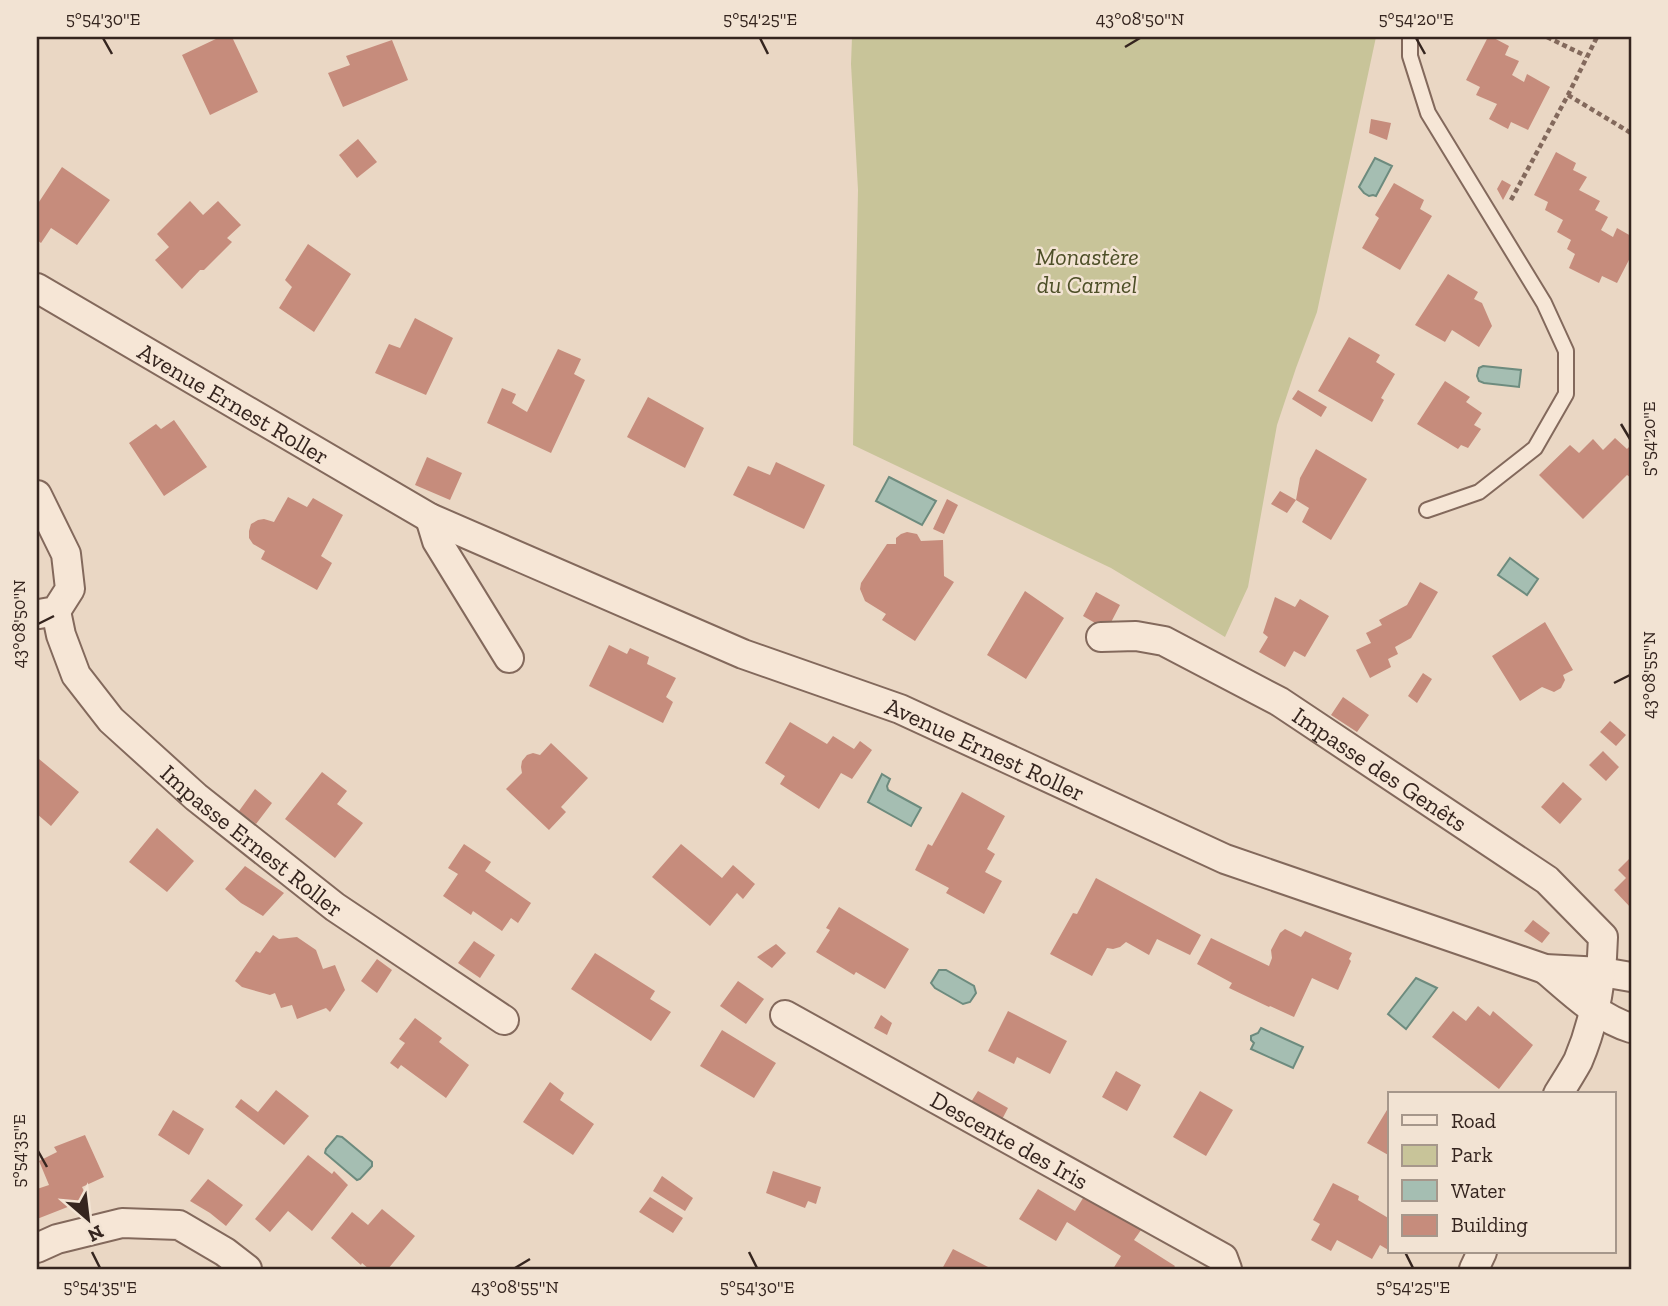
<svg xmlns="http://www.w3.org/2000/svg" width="1668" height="1306" font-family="'Zilla Slab',serif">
  <rect width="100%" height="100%" fill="#ead7c4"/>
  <path fill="#c8c499" d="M852,37H1376L1317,312L1296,368L1277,425L1248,587L1225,637L1111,568L853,445L858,190L851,64Z"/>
  <path fill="#a5beb2" stroke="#6d8b7e" stroke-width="2" d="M1375,158L1392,166L1376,196L1373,195L1369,196L1364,193L1359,187Z
    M1483,366L1521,370L1519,387L1484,383L1479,381L1477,376L1479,368Z
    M889,477L936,501L922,525L876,501Z
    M1510,558L1538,579L1527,595L1498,575Z
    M882,774L890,779L887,786L888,790L921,808L911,826L868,802Z
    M939,970H946L974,986L976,993L970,1002L963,1004L935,988L931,983Z
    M1416,978L1437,988L1406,1029L1388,1014Z
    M1261,1028L1303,1047L1293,1068L1251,1049L1254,1043L1251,1040V1036L1258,1033Z
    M337,1136L342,1137L372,1162V1166L360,1179L357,1180L325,1153L326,1149Z"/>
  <path fill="#c68c7c" d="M220,37H232L258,92L210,115L182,55Z
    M1488,37H1492L1509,46L1505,55L1519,61L1512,75L1524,82L1527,74L1550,87L1528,130L1511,122L1508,129L1489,119L1497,104L1476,95L1480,87L1466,80Z
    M392,40L408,80L343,107L328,73L350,65L346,56Z
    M1371,119L1391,123L1387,140L1369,133Z
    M358,139L377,162L357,178L339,155Z
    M1556,152L1576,163L1573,170L1587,177L1579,190L1600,201L1595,210L1608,217L1601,230L1613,237L1617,228L1631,236V256L1617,283L1602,276L1599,283L1569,268L1575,254L1567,249L1571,240L1557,232L1563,220L1545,210L1548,202L1534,195Z
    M62,167L110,200L77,245L51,228L41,243L37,240V205Z
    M1502,180L1511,185L1503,200L1497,189Z
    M1394,183L1424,200L1420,209L1432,216L1400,270L1362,248L1379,218L1375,215Z
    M190,201L203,215L218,201L241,225L227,238L232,242L204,270H200L182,289L155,260L169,247L157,234Z
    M308,244L351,274L314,332L279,308L292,287L285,280Z
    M1448,274L1478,292L1474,299L1482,303L1492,326L1479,347L1452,330L1445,342L1415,325Z
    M415,318L453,338L426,395L375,373L389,344L400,348Z
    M1349,337L1380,355L1376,362L1395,374L1381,398L1384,400L1372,422L1318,391Z
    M558,349L581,359L574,374L585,380L551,453L487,423L502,388L516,394L512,403L527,412Z
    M1445,381L1470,397L1466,402L1482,413L1474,425L1481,429L1468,448L1461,445L1458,449L1417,424Z
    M1298,390L1327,407L1321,417L1292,399Z
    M648,397L704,428L685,468L627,437Z
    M174,420L207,467L164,496L129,443L156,424L161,429Z
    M1615,438L1627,449L1631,445V476L1630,477L1627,475L1583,519L1539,475L1570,445L1579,453L1593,439L1603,450Z
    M1316,449L1367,479L1331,540L1302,522L1309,508L1296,500L1287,513L1271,504L1280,491L1296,500L1300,478Z
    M427,457L462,473L450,500L415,485Z
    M776,462L825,485L804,529L733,495L748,466L770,475Z
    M288,497L307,507L313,498L343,515L321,556L332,563L317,590L261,559L265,551L253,544L249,538V531L251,524L258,520L264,519L274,522Z
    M947,499L958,505L944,534L933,529Z
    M907,532L917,534L921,541L943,540L944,576L954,582L915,641L882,620L886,614L865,601L860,589L861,583L887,544H896V538L901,534Z
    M1420,582L1438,592L1411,638L1395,647L1398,654L1388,659L1391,667L1370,678L1356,650L1371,643L1366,633L1382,625L1379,620L1407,605Z
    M1025,591L1064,618L1026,679L987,655Z
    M1096,592L1120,605L1107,630L1083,616Z
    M1275,597L1295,607L1300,599L1329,616L1305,657L1294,651L1285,667L1259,652L1268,637L1263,633Z
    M1545,622L1573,670L1563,675L1565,680L1561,688L1554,692L1542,687L1520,701L1492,656Z
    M609,645L627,654L630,648L649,657L647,664L676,678L666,697L673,702L663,723L589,686Z
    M1423,673L1432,679L1417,703L1408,696Z
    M1343,697L1369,715L1357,732L1331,715Z
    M1610,721L1626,735L1616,746L1600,732Z
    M790,722L827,744L833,736L854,749L860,741L872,750L852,779L841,773L819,809L780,784L785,776L765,763Z
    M551,743L588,778L561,807L566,812L549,830L506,789L522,773L521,767L522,761L527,755L533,753L540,755Z
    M1603,751L1619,767L1606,781L1589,765Z
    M39,759L79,792L51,826L37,814V762Z
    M322,772L347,791L337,804L363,823L335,858L285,819Z
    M1563,782L1582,799L1560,824L1541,807Z
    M255,789L272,803L256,824L239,811Z
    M962,792L1005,816L987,849L995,854L985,872L1002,881L984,914L946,893L949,888L915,870L928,844L932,846Z
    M157,828L194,861L167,892L129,862Z
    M464,844L491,862L485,871L531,903L518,923L511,918L502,931L473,911L471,915L443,896L458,874L448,868Z
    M681,844L722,878L733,865L755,884L743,899L737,893L710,926L652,877Z
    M1631,857V908L1614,890L1626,878L1618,870Z
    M245,866L284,893L263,916L241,903L225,889Z
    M1096,878L1201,935L1190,955L1157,939L1149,955L1126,942L1120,947L1113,949L1107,948L1092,976L1050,954L1073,913L1077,914Z
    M839,907L909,949L885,989L856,972L854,975L816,952L830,930L826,928Z
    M1533,920L1550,933L1542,943L1524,931Z
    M1285,929L1301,937L1305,931L1352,953L1349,959L1351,961L1338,990L1312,978L1294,1017L1270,1006L1269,1007L1229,988L1232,983L1197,964L1211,938L1269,966L1272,958L1271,950L1280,933Z
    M273,935L279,939L297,937L316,950L323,969L335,965L345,990L330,1012L326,1008L297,1019L292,1005L281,1008L275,993L270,995L242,987L235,981L256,951L260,953Z
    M474,941L495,955L480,978L458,963Z
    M776,944L786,953L772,968L757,957Z
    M595,953L655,991L650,999L671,1012L651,1041L571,989Z
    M377,959L392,970L377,993L361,981Z
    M738,981L764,999L746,1024L720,1006Z
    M1478,1006L1490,1016L1493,1011L1533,1045L1499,1089L1432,1037L1453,1011L1466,1021Z
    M1008,1011L1067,1041L1050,1074L1017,1057L1014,1064L988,1051Z
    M881,1015L892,1023L887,1035L874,1028Z
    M415,1018L442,1038L439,1042L469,1065L446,1098L401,1065L398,1069L390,1063L405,1043L399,1039Z
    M722,1030L776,1063L754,1098L700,1066Z
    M1116,1071L1141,1085L1127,1111L1102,1097Z
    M550,1082L564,1093L560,1100L594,1124L573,1155L523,1122Z
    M276,1090L309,1116L284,1145L235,1107L241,1099L258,1112Z
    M978,1091L1008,1108L998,1127L966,1110Z
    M1200,1091L1233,1110L1206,1156L1173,1137Z
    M1390,1105V1156L1367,1143Z
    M173,1110L204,1129L189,1155L158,1135Z
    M85,1135L104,1177L82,1187L88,1199L37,1219V1189L49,1185L39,1161L57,1152L54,1147Z
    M308,1155L332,1174L334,1171L348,1185L312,1231L288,1211L270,1232L255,1219Z
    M773,1171L821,1187L816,1204L808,1201L805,1208L766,1193Z
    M662,1176L693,1198L685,1211L653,1191Z
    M208,1179L243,1205L226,1226L210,1213L190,1201Z
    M1333,1183L1359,1196L1358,1200L1390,1219V1251L1380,1245L1372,1259L1337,1240L1331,1251L1311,1240L1320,1224L1313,1220Z
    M1038,1189L1075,1211L1085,1195L1141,1230L1134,1240L1175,1266L1173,1269H1113L1121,1256L1067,1222L1056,1241L1019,1219Z
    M650,1197L683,1218L673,1233L639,1212Z
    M382,1209L415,1236L388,1269H369L362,1263L361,1265L331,1238L352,1212L368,1225Z
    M953,1249L992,1269H942Z"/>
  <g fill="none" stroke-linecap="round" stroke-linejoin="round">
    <g stroke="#83695c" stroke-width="18">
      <path id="lane" d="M1410,37V56L1428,113L1544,303L1566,351V394L1535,448L1479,492L1427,510"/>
    </g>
    <g stroke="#83695c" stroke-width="32">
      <g id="street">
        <path id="s1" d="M37,288L430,518L743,654L900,709L1225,859L1545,969L1602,972L1631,977"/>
        <path d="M37,495L66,554L70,589L56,611L39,614"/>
        <path d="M430,518L437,541L509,658"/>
        <path id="s2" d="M56,611L61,635L76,675L111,720L196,797L335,907L504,1020"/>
        <path id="s3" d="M1101,637L1136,636L1164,641L1280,702L1547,880L1603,937C1602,979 1595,1021 1578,1061C1572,1072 1565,1083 1558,1094"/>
        <path d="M1545,969C1571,991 1598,1018 1631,1028"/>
        <path id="s4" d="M785,1015L1223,1258L1227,1269"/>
        <path d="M37,1248L57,1239L122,1223L179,1225L225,1252L247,1269"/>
        <path d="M1474,1269L1482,1252"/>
      </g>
    </g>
    <path stroke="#83695c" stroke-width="4.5" stroke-dasharray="5 3.5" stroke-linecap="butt" d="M1547,37L1586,56
      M1568,95L1631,133
      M1511,200L1568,95L1597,37"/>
    <use href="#lane" stroke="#f6e6d6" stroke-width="14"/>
    <use href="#street" stroke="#f6e6d6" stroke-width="28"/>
  </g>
  <path fill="none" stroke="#35251f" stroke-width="2.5" d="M103,38L112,54M760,38L768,54M1416,38L1425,54M1125,47L1140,38M1621,424L1630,439M38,624L54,616M1614,683L1630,675M38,1151L47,1167M92,1252L100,1268M749,1252L757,1268M1405,1252L1413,1268M515,1268L530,1259"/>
  <g text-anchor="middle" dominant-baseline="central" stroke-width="5" stroke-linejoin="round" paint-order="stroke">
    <g font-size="24" font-style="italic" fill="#4d4f27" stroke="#f2e3d3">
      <text x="1087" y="256">Monastère<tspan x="1087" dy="28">du Carmel</tspan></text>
    </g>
    <g font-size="24" fill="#35251f" stroke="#f2e3d3">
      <text stroke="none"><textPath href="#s1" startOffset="228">Avenue Ernest Roller</textPath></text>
      <text stroke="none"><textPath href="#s1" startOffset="1057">Avenue Ernest Roller</textPath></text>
      <text stroke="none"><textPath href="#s3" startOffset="315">Impasse des Genêts</textPath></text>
      <text stroke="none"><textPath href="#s2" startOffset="310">Impasse Ernest Roller</textPath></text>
      <text stroke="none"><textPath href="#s4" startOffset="257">Descente des Iris</textPath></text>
    </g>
  </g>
  <rect width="1668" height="1306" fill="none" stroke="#f2e3d3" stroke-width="77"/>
  <rect x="1388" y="1092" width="228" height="161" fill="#f2e3d3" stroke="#a6978b" stroke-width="2"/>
  <rect x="1402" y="1115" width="35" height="10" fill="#f6e6d6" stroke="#a6978b" stroke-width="2"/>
  <text x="1451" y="1128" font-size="21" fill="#35251f">Road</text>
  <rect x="1402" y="1145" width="35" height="21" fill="#c8c499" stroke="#a6978b" stroke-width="2"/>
  <text x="1451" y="1162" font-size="21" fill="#35251f">Park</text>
  <rect x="1402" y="1180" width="35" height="21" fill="#a5beb2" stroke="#a6978b" stroke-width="2"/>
  <text x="1451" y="1198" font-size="21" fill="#35251f">Water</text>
  <rect x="1402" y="1215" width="35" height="21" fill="#c68c7c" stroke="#a6978b" stroke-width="2"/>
  <text x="1451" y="1232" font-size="21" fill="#35251f">Building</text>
  <g transform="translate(88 1219) rotate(152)" stroke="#f2e3d3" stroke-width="5" paint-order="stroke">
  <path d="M0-5L12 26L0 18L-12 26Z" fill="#35251f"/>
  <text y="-10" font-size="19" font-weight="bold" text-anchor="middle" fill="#35251f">N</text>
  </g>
  <rect x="38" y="38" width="1592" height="1230" fill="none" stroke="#35251f" stroke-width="2.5"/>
  <g font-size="18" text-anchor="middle" fill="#35251f">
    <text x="103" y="25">5°54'30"E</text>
    <text x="760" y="25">5°54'25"E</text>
    <text x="1140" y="25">43°08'50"N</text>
    <text x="1416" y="25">5°54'20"E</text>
    <text transform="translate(1649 439) rotate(-90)" y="6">5°54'20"E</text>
    <text transform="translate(19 624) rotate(-90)" y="6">43°08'50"N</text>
    <text transform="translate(1649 675) rotate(-90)" y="6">43°08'55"N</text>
    <text transform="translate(19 1151) rotate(-90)" y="6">5°54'35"E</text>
    <text x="100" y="1293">5°54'35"E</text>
    <text x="515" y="1293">43°08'55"N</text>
    <text x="757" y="1293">5°54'30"E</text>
    <text x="1413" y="1293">5°54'25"E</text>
  </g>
</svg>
